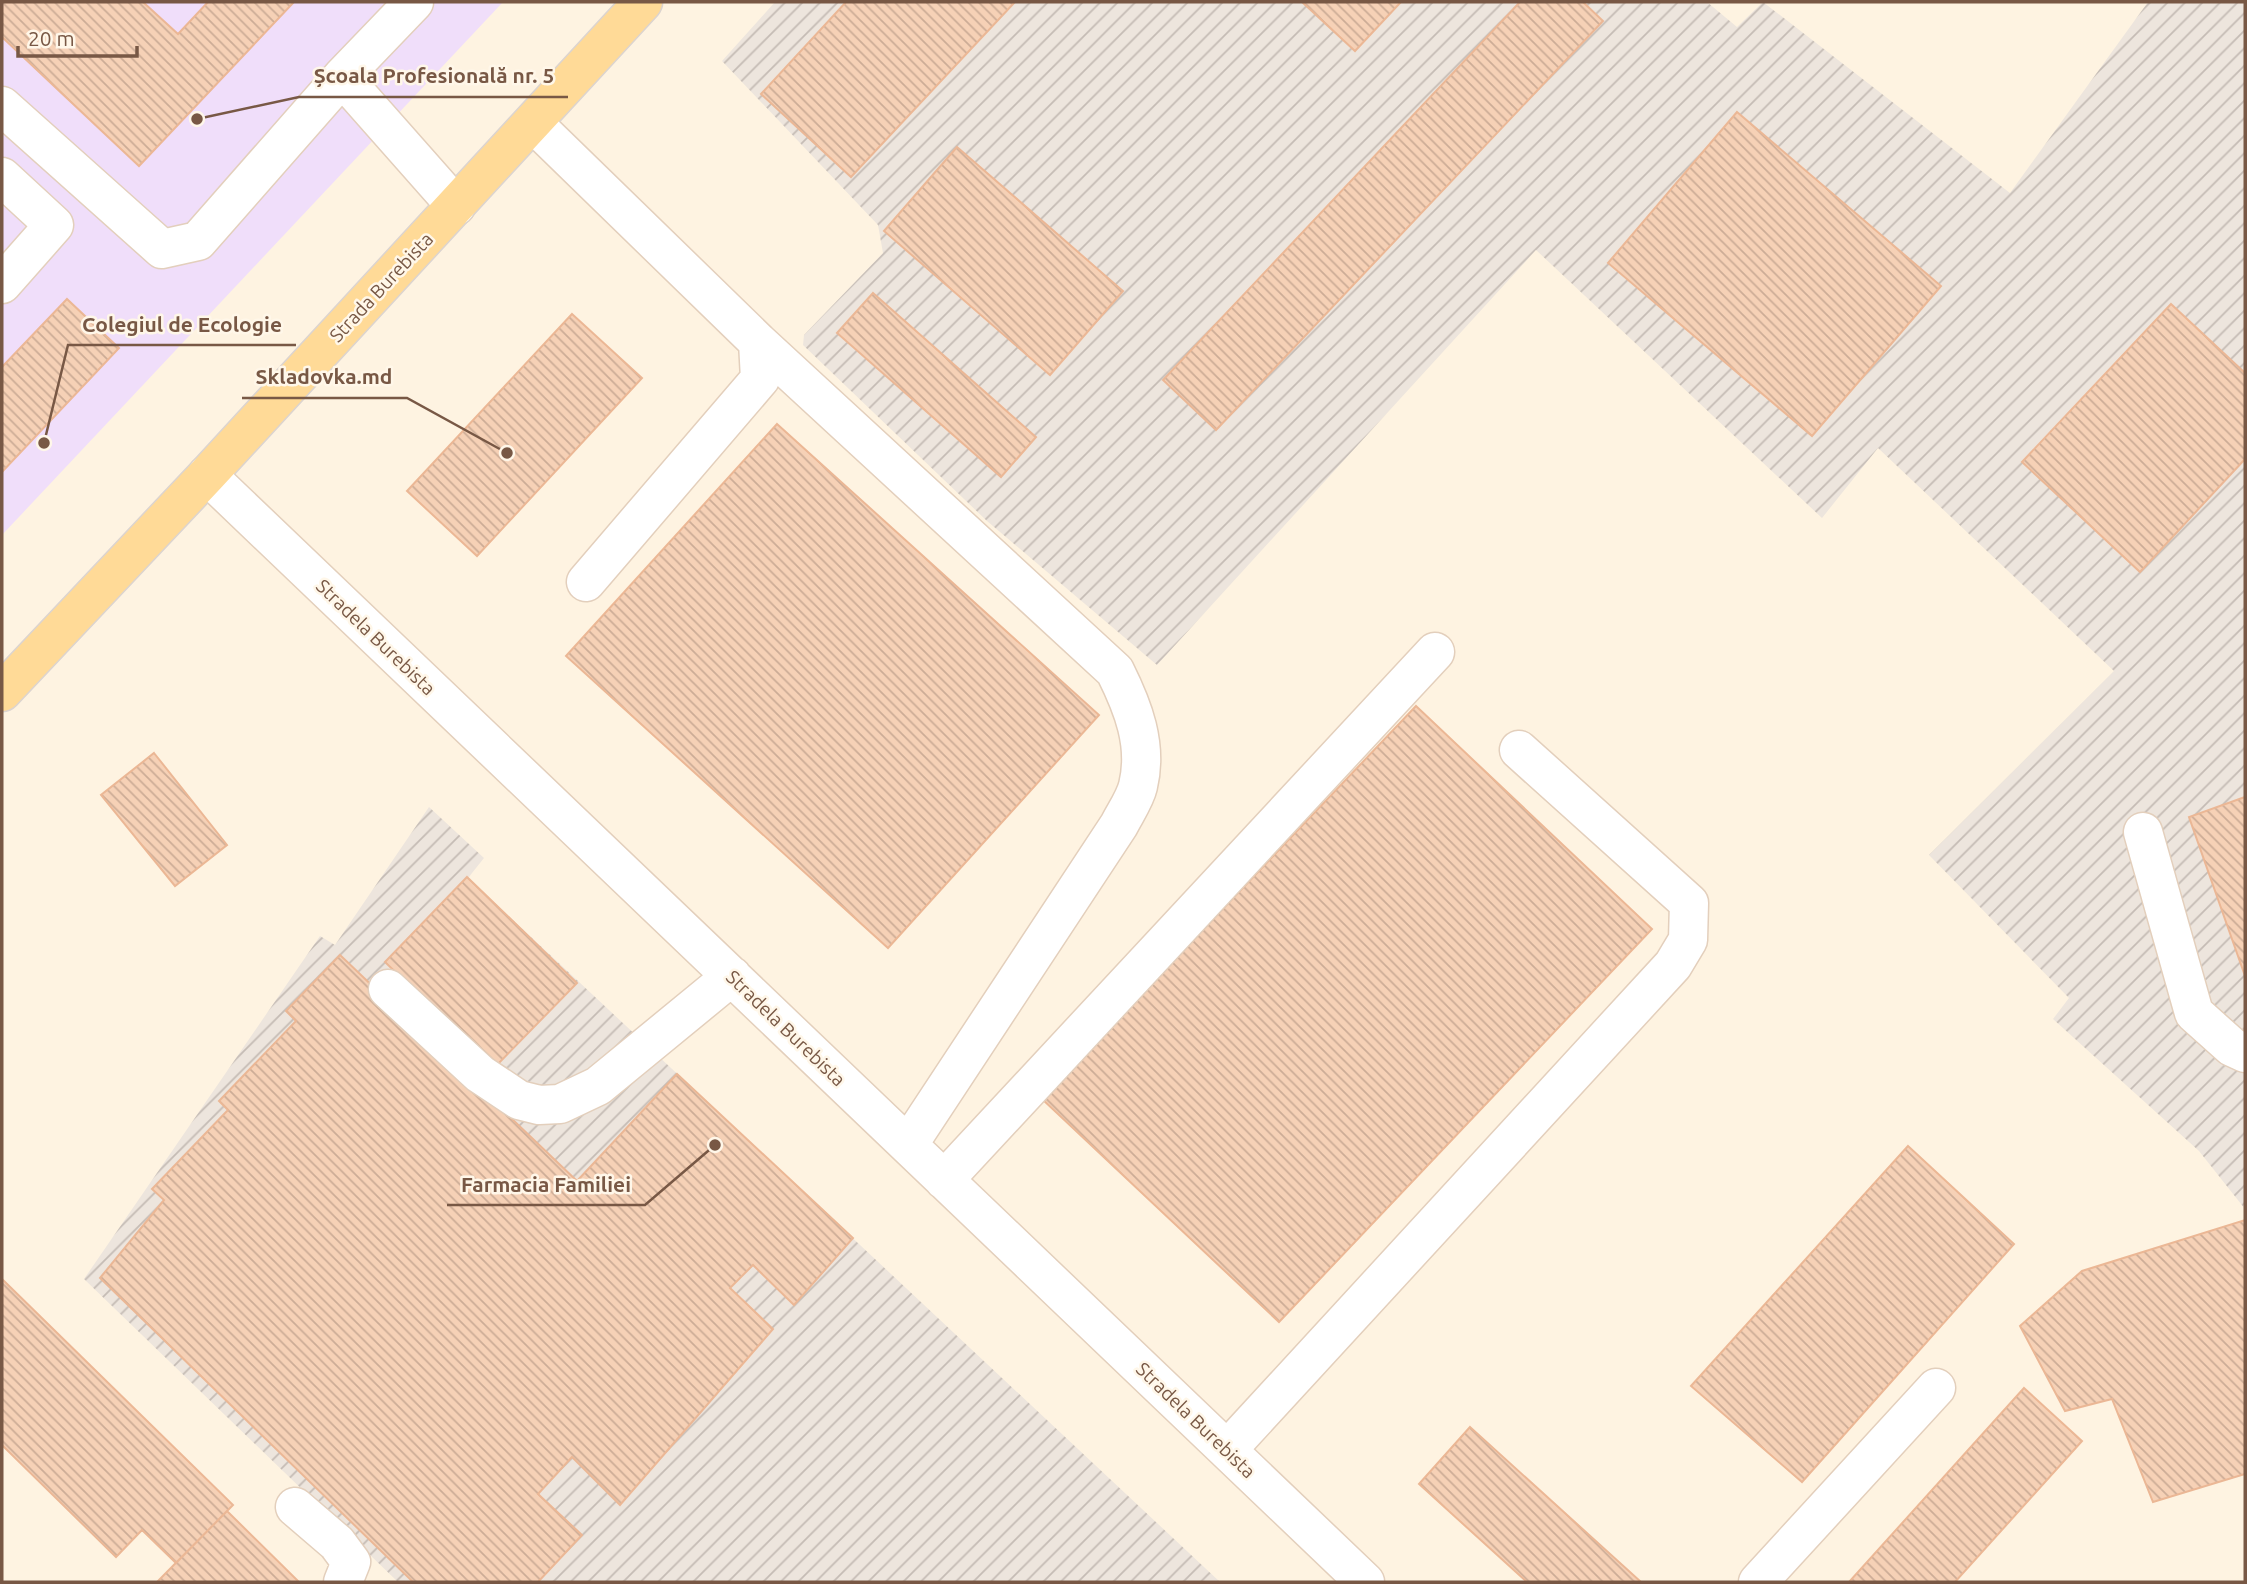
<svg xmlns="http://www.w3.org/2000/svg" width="2247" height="1584" font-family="Ubuntu,sans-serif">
  <defs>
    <pattern id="industrial-furrows" width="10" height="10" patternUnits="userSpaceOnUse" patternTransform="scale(1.75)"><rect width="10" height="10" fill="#ede5dd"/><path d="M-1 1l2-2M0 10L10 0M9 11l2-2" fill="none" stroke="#c5bcb5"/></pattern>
    <pattern id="building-back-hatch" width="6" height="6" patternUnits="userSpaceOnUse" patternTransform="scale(1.75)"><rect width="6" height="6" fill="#f6d1b6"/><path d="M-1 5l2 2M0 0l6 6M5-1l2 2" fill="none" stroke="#ccac96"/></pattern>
  </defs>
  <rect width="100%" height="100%" fill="#fef3e1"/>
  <path fill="url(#industrial-furrows)" d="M775,2H1707L1737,27L1763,2L2010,193L2148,2H2245V1209L2199,1151L2053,1019L2069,998L1929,855L2114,671L1878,448L1822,518L1536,250L1157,665L987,521L803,345L804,335L883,253L878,225L722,61Z
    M429,807L484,858L468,878L1220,1582H398L84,1279L320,936L335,945Z"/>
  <path fill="#f0defa" d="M2,2H503L2,535Z"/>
  <path fill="url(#building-back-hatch)" stroke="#ebb795" stroke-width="2" d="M2,2H143L178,34L208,2H294L139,166L2,37Z
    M846,2H1015L851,177L761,94Z
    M1302,2H1401L1355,51Z
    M1520,2H1583L1603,21L1216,430L1163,380Z
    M1737,112L1941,286L1812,436L1608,263Z
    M957,147L1123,291L1050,375L884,231Z
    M873,293L1036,437L1001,477L837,333Z
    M67,299L119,348L2,472V367Z
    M2171,304L2245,373V459L2140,572L2022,462Z
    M572,314L642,378L477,556L407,491Z
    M777,424L1099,715L888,948L566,656Z
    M1416,706L1652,929L1279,1322L1042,1099Z
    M154,753L227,845L175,886L101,795Z
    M2245,797V976L2189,817Z
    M467,877L577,983L494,1068L385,962Z
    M340,955L577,1181L677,1074L853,1238L794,1305L753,1265L730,1288L773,1329L620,1505L572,1457L538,1494L582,1535L538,1582H413L100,1278L164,1200L152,1189L228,1110L219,1101L296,1021L286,1011Z
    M1908,1146L2014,1244L1802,1482L1691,1386Z
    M2245,1220V1474L2153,1502L2112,1399L2065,1411L2020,1326L2082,1271Z
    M2,1279L233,1505L176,1563L142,1530L116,1557L2,1445Z
    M2024,1388L2082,1441L1955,1582H1849Z
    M1470,1427L1641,1582H1527L1419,1484Z
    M227,1511L298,1581L297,1582H157Z"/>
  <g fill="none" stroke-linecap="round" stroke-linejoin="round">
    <g stroke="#e3cfbc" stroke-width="41">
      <path id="minor" d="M414,2L342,77L456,206
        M2,106L162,249L198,241L342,77
        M533,123L758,342L760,379L586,582
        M2,177L54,225L2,284
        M758,342L1115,671C1133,707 1148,745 1138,786C1135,799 1125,813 1119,825L908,1145
        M207,475L1365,1582
        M2143,832L2194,1013L2232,1047L2245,1053
        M388,989L480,1074L519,1100L539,1105L560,1104L598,1086L732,976
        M944,1180L1435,652
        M1227,1450L1673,965L1688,940L1689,903L1519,750
        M295,1507L337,1543L351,1562L343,1582
        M1758,1582L1936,1388"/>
    </g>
    <g stroke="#dcd4cf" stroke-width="41">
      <path id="major" d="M2,692L207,475L643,2"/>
    </g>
    <use href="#minor" stroke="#fff" stroke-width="38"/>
    <use href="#major" stroke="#ffda97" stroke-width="38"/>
  </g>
  <g text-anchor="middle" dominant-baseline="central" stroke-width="5" stroke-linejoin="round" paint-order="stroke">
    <g font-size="19" fill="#785845" stroke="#fff7e9">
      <text transform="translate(381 287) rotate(-47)">Strada Burebista</text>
      <text transform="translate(376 637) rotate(44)">Stradela Burebista</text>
      <text transform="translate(786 1028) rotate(44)">Stradela Burebista</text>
      <text transform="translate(1196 1420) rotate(44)">Stradela Burebista</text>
    </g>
  </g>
  <path fill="none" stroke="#785845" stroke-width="2.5" d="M197 119L299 97H568M44 443L68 345H296M507 453L407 398H242M715 1145L645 1205H447"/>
  <g fill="#785845" stroke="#fff7e9" stroke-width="2.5">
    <circle cx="197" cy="119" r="7"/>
    <circle cx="44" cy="443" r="7"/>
    <circle cx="507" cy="453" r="7"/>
    <circle cx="715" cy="1145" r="7"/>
  </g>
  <g font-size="21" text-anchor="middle" font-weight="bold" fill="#785845" stroke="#fff7e9" stroke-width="5" stroke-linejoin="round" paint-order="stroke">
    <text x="434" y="83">Școala Profesională nr. 5</text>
    <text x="182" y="332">Colegiul de Ecologie</text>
    <text x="324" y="384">Skladovka.md</text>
    <text x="546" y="1192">Farmacia Familiei</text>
  </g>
  <rect width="2247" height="1584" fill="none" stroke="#785845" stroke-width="7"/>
  <path d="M18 46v10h119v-10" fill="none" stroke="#785845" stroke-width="3.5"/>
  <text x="28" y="46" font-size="21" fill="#785845" stroke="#fff7e9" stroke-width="5" paint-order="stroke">20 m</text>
</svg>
